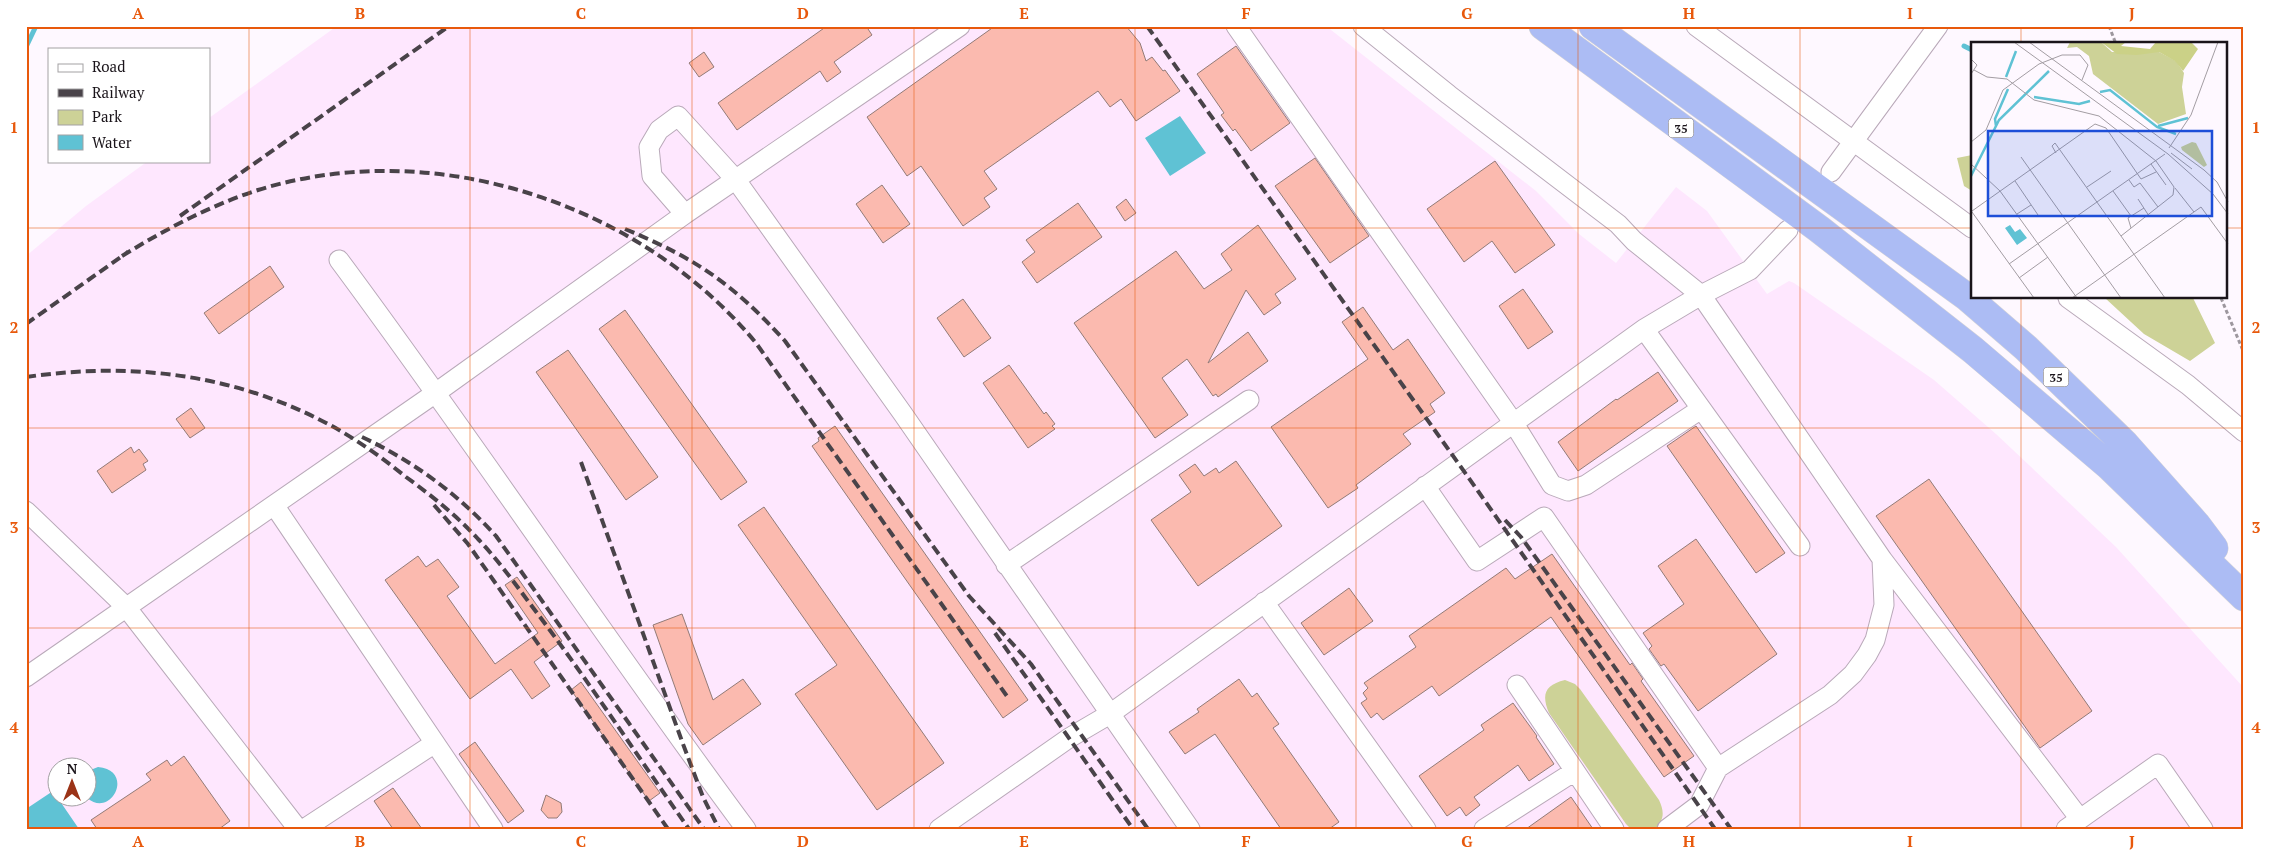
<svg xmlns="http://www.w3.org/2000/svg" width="2270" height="855" font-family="'PT Serif',serif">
  <rect width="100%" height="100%" fill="#fef8ff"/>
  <path fill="#fee7fe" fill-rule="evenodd" d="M337,26H1326L1536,191L1579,234L1616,263L1676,187L1707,211L1767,294L1789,281L1794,283L1934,380L1996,434L2116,547L2244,688V829H26V256L86,206L148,161H209V118ZM58,768H88V798H58Z"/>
  <path fill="#cdd297" d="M1972,155V191L1964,186L1957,158Z
    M2105,298H2193L2215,343L2190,361L2144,334Z
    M1565,680L1575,684L1580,689L1659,800C1664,811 1665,819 1655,829H1631L1626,824L1549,713C1541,694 1545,685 1565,680Z"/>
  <path fill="#5fc2d4" d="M1180,116L1206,153L1170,176L1145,138Z
    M98,767C135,770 112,819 87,798L88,771Z
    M53,791L79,829H26V809Z"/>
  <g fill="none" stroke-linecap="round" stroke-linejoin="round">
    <path stroke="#5fc2d4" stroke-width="5" d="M1964,46L1972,50
      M26,47L36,26"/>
  </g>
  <path fill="#fbbaaf" stroke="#927b77" d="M827,26H866L872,35L834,62L841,72L827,82L820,71L737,130L718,103Z
    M995,26H1126L1140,43L1146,61L1152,57L1163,71L1165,70L1180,91L1136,121L1121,99L1110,107L1098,91L984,171L997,189L984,198L990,207L963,226L921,166L907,176L867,117Z
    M1236,46L1290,123L1251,151L1235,129L1233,131L1221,115L1224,113L1197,74Z
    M704,52L714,67L699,77L689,63Z
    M1315,158L1369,236L1330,263L1275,186Z
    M1495,161L1555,245L1515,273L1492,241L1464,262L1427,209Z
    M882,185L910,224L883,243L856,204Z
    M1126,199L1136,213L1125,221L1116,207Z
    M1078,203L1102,237L1037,283L1022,262L1035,252L1026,240Z
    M1258,225L1296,279L1275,294L1281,303L1264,315L1246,290L1208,363L1248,332L1268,361L1218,397L1216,394L1213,396L1187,359L1162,378L1188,415L1155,438L1074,323L1176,251L1204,289L1232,270L1221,254Z
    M270,266L284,287L219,334L204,313Z
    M1523,289L1553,332L1528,349L1499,306Z
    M963,299L991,338L964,357L937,318Z
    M1363,307L1393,350L1408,339L1445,393L1430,404L1435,412L1403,434L1411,444L1356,485L1358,488L1328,508L1271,427L1368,359L1342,322Z
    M625,310L747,482L721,500L599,329Z
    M568,350L658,477L626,500L536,372Z
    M1009,365L1044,414L1046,412L1055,424L1052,426L1055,429L1028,448L983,383Z
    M1658,372L1678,401L1578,471L1558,442L1616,399L1617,400Z
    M191,408L205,428L190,438L176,419Z
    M835,426L1028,700L1003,718L812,446L819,441L818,438Z
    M1696,426L1785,553L1756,573L1667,446Z
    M131,447L134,453L139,449L148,461L143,464L146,470L112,493L97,471Z
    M1236,461L1282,526L1198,586L1151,520L1191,492L1179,475L1195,464L1204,476L1216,468L1219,473Z
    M1929,479L2092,711L2040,748L1876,516Z
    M764,507L944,763L877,810L795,694L837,665L738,525Z
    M1696,539L1777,654L1698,711L1664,664L1661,666L1649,649L1652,646L1643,633L1684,604L1658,566Z
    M1552,554L1630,665L1632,663L1643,679L1641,681L1694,756L1664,777L1551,617L1439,696L1432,686L1383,720L1377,713L1371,718L1361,703L1367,699L1363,693L1368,688L1364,683L1416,647L1409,636L1506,568L1515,579Z
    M418,556L426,567L438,559L459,587L447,596L495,664L538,633L505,585L517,577L562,641L534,662L550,686L532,699L511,669L470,699L385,580Z
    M1349,588L1373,621L1324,655L1301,623Z
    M682,614L713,700L743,679L761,704L703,745L688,724L653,625Z
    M1239,679L1252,697L1257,693L1266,706L1279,724L1273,728L1339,822L1329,829H1281L1215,734L1185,754L1169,732L1199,712L1197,709Z
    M581,682L660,793L649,801L571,690Z
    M1513,703L1537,736L1536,737L1554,764L1529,781L1518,765L1474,797L1480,805L1466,816L1460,807L1447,816L1419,776L1484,730L1481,725Z
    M475,742L524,811L508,823L459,754Z
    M184,756L230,821L219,829H97L91,820L151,780L146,774L167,760L171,766Z
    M393,788L422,829H393L374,801Z
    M546,795L561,803L562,812L557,818H548L541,810Z
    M1571,797L1593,829H1526Z"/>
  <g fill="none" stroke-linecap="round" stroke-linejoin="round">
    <g stroke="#b9a9b9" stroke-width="21">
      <path id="minor" d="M1236,26L1513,422L1552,485L1568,491L1586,485L1701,409
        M1363,26L1449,95L1618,224L1634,241L1701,295L1882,559L1884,605L1875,640L1867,655L1853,674L1830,695L1718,768L1699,805L1667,829
        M1696,26L1972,228
        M1831,172L1938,26
        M685,214L652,176L649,147L659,130L678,116L736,180L903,414L1190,829
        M339,260C478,447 607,642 746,829
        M2068,298L2188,385L2244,432
        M1644,329L1800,546
        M1425,486L1477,561L1544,517L1718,768
        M274,505L493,829
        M26,511L126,607L298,829
        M1882,559L2080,819
        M1006,565L1249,400
        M1264,602L1426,829
        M26,677L437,392L685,214L960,26
        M1517,685L1614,829
        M304,829L435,743
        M939,829L1069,738L1110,714L1644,329L1701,295L1750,270L1788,230
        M1484,829L1575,771
        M2066,829L2158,764L2203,829"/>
    </g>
    <g stroke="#d6d5d6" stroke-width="29">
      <path id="highway" d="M1543,26L1819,229L1973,350L2109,466L2244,597
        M1593,26L1967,297L2026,348L2125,444L2196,524L2214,548"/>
    </g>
    <path stroke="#9d979e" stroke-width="3" stroke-dasharray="4 2.5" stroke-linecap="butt" d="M2109,26L2116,44
      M2221,298L2244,353"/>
    <use href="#minor" stroke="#fff" stroke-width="19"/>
    <use href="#highway" stroke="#acbcf4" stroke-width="28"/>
    <path stroke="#494349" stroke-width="4" stroke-dasharray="10 5" stroke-linecap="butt" d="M1147,26L1478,491L1715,829
      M180,216L449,26
      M625,229C697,259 733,284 785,341L969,596L1031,664L1148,829
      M122,256C166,229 209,206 258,190C434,135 640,203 756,343L1009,699
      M26,324L128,252
      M26,377C136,361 242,375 339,430C363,444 385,460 406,477C432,496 457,516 478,539C500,562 518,588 537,613C590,683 638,757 689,829
      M362,437C413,461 458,494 496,536L704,829
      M581,462L683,744L703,797L719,829
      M434,505L468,544L668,829
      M1505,520L1521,537L1731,829
      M995,633L1133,829"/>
  </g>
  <path fill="none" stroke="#e8590c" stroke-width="1" stroke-opacity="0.55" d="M249,26V829M470,26V829M692,26V829M914,26V829M1135,26V829M1356,26V829M1578,26V829M1800,26V829M2021,26V44M26,228H1972M2226,228H2244M2021,298V829M26,428H2244M26,628H2244"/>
  <g text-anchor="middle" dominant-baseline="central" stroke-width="4" stroke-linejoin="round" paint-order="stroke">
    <g fill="#fff" stroke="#5f5a5f" stroke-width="1">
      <rect x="1668.5" y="118.5" width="25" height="19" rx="4"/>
      <rect x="2043.5" y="367.5" width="25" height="19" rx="4"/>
    </g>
    <g font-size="12" font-weight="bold" fill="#1a141a">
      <text x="1681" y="128">35</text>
      <text x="2056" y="377">35</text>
    </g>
  </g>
  <g transform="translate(1971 42)">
    <rect width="256" height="256" fill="#fef8ff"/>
    <path d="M99,0H130L141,10H188L205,19L213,31L211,45L215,72L187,82L122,32L118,14L106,5L96,6ZM221,100L225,101L236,123L233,125L211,108L210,105Z" fill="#cdd297"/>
    <path d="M130,0H155L150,4L179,7L185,0H220L227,7L212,29L204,19L188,10L166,13L146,12Z" fill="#cbd187"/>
    <path d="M39,183L44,190L49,187L56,196L46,203L34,186Z" fill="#5fc2d4"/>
    <path fill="none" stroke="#5fc2d4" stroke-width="2.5" d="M35,35L45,9M129,50L139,48L186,85L205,92M63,55L108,62L119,59M25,84L24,77L37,47M187,84L217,76M0,134L28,78L78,29"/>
    <path fill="none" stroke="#a39da3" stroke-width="1" d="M43,0L197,112L242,152M58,0L233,128L246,140L257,160M0,17L6,23L0,32M3,28L16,35L36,37L63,58L128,74L185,119L203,145L202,153L150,194M0,100L15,88L32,48L68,22L91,13H109L117,23L111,38M198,106L220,73L247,0M85,111L81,104L84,101L194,256M200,111L221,127M50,115L150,256M0,122L29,149L106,256M180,122L195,143M158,138L163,145L169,141L187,165M44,139L67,173M116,145L140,129M204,146L223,170M142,149L160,174M242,152L257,172M167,157L178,174M1,169L124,82L135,86L170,137L185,130M1,170L63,256M46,172L60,163M160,186L157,176L173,166M38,222L194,112M48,236L77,215M101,256L230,165L257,202"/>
    <path fill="#1d4ed8" fill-opacity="0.15" stroke="#1d4ed8" stroke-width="2.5" d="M17,89H241V174H17Z"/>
    <rect width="256" height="256" fill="none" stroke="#1a141a" stroke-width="2.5"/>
  </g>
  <rect width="2270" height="855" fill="none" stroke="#ffffff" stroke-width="55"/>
  <rect x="48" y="48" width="162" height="115" fill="#ffffff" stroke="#a3a1a3"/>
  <rect x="58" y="64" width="25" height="8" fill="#ffffff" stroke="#a3a1a3"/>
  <text x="92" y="72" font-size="15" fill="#1a141a">Road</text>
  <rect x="58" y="89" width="25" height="8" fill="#494349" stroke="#a3a1a3"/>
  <text x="92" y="98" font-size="15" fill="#1a141a">Railway</text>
  <rect x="58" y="110" width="25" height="15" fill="#cdd297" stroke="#a3a1a3"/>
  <text x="92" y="122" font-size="15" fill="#1a141a">Park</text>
  <rect x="58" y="135" width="25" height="15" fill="#5fc2d4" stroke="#a3a1a3"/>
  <text x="92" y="148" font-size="15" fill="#1a141a">Water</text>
  <g transform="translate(72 782)"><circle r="24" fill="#ffffff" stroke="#a3a1a3"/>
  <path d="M0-4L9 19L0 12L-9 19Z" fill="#9b3317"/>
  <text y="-8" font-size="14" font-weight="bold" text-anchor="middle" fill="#1a141a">N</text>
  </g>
  <rect x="28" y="28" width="2214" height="800" fill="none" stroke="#e8590c" stroke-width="2"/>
  <g font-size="16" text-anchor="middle" font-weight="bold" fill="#e8590c">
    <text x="138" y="19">A</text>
    <text x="360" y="19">B</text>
    <text x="581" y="19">C</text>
    <text x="803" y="19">D</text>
    <text x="1024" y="19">E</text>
    <text x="1246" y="19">F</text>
    <text x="1467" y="19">G</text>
    <text x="1689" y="19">H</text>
    <text x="1910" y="19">I</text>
    <text x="2132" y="19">J</text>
    <text x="14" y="133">1</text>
    <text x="2256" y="133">1</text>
    <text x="14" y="333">2</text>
    <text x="2256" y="333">2</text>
    <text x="14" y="533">3</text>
    <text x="2256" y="533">3</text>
    <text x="14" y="733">4</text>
    <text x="2256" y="733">4</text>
    <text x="138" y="847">A</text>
    <text x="360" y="847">B</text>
    <text x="581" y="847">C</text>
    <text x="803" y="847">D</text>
    <text x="1024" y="847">E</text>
    <text x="1246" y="847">F</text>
    <text x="1467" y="847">G</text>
    <text x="1689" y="847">H</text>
    <text x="1910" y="847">I</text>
    <text x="2132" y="847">J</text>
  </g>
</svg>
